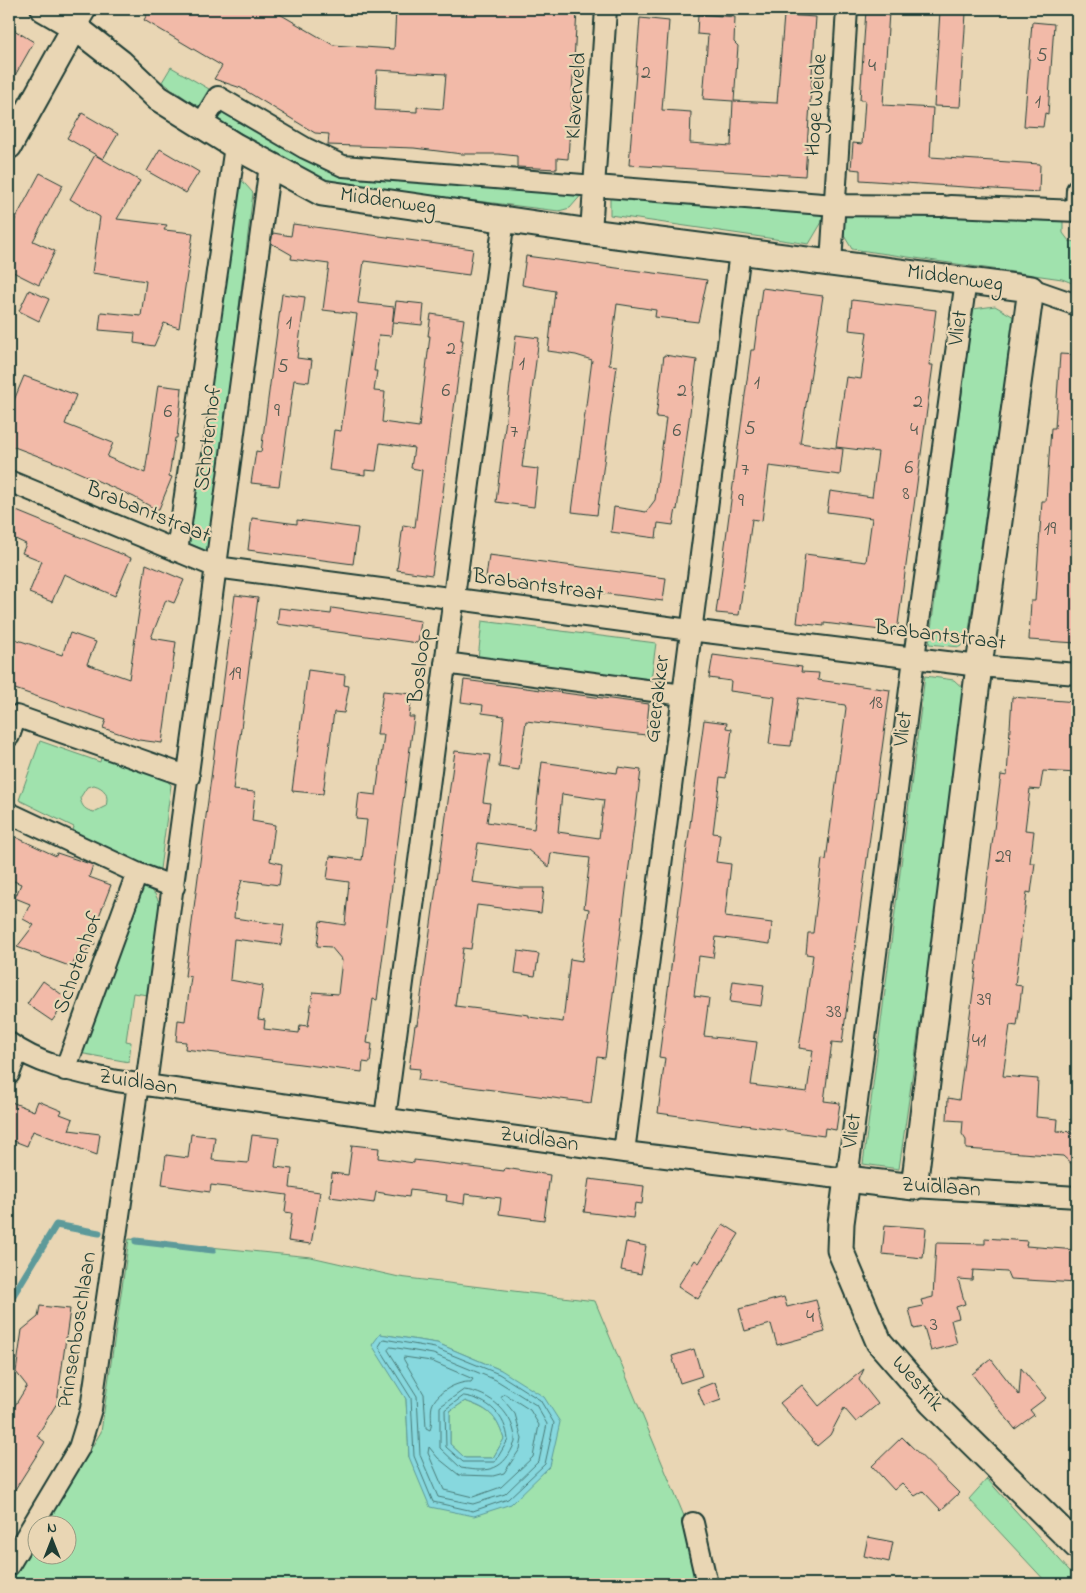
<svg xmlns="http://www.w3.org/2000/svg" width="1086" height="1593" font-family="'Indie Flower',sans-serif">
  <rect width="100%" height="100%" fill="#e9d6b4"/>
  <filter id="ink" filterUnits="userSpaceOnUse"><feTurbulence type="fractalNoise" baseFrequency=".02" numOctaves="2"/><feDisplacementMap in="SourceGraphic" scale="10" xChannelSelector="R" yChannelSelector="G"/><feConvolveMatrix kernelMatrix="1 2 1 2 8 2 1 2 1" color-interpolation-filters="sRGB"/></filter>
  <g filter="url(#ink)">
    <path fill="#a0e2ad" stroke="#609070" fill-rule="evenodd" d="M171,67L209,89L198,107L162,82Z
      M219,109L305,155L583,193L570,208L559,211L345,185L306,173L214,117Z
      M238,176L253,193L209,552L186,542Z
      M610,190L823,207L822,222L809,244L610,215Z
      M844,209L1063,219V233L1069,241L1077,242V285L1062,279L852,249L843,234Z
      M995,306L1014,317L968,637L960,647L929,644L973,309Z
      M482,621L656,643L651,680L478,659Z
      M925,676L954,680L967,692L899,1169L863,1164Z
      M40,741L100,762L102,754L165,778L171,785L160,869L150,871L72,834L74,827L19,800ZM94,785C105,788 109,795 106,806L94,812C85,810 82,807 80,798L87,787Z
      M146,887L155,894L160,904L148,995L133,993L126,1041L131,1042L129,1062L79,1053L139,891Z
      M129,1239L311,1257L399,1277L595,1301L684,1516L698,1584H9L37,1537L38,1556H68V1526L44,1525L101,1432ZM380,1334L437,1343L501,1370L511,1504L409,1457L406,1399Z
      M465,1401C489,1410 496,1414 504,1439L493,1458H465L450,1444V1411Z
      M987,1479L1077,1579V1584H1048L969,1499Z"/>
    <path fill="#87d8de" stroke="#5d9a9a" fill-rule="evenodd" d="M380,1334L437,1343L501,1370L544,1397L560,1422L550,1466L511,1504L474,1516L430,1507L409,1457L406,1399L372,1345ZM465,1401C489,1409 496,1415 504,1439L493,1458H465L450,1444V1411Z"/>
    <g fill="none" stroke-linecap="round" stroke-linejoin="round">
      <path stroke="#497b78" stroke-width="1" d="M384,1339L435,1348L499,1374L540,1400L554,1423L545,1464L508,1499L473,1511L433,1502L414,1456L411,1398L379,1347Z
        M391,1347L433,1354L496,1380L536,1405L547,1424L539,1461L505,1494L473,1504L438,1497L420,1455L417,1396L388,1350Z
        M404,1357L431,1361L473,1379L471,1382C458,1381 436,1392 432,1406C430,1414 433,1423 430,1430L426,1428L424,1394L404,1360Z
        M464,1390C490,1392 516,1415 515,1442C504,1470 490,1473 461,1468L440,1448V1407Z
        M505,1394L530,1410L539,1425L533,1457L501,1487L473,1497L444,1490L428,1453L429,1447L438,1458L459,1475L493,1476L504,1473L520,1449L522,1439L515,1414L501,1397Z
        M464,1396C488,1399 506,1416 508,1440L495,1462H463L446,1447L445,1410Z"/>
      <path stroke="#5d9a9a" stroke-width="7" d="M136,1241L213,1250
        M9,1302L56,1225L99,1233"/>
    </g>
    <path fill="#f2baa8" stroke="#1f3d34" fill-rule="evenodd" d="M150,9H271L333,45L394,49L396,9H529L577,11L568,159L557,158V169L517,167V156L499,154H462L414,148L328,145L329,134L315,133L241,88L214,79L222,66L144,20ZM377,70L446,74L443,109L417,107V112L375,110Z
      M866,10L889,12L883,105L933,108L930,157L1040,164L1039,192L860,180V170L851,169L853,143L862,144L865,100H860Z
      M940,11L966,13L960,107L934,106Z
      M698,14L735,17L734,42L738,46L734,101L777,103L784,15L816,17L805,176L629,165L640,18L669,21L662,110L691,112L690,143L731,146L733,101L703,99L708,35L697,34Z
      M1032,22L1054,24L1048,114L1045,113L1043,127L1024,126Z
      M9,27L34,42L9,86Z
      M82,113L118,134L103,159L67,138Z
      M160,149L199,172L186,193L147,171Z
      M95,155L140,181L117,219L167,225L164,230L193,233L179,328L164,323L154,346L134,343L135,333L99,330L101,312L141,316L146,281L92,273L100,217L70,199Z
      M40,173L63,185L33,241L55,251L39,285L9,270V231Z
      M293,224L473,249L469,275L364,261L358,303L394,307L391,336L379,335L374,371H377L374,391L385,392L382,422L419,427L430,336H428L431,314L464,319L461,340H463L432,575L397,570L403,525L415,527L422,470L411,468L414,448L380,443L376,471L365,470V475L329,470L334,430L341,431L357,314L323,310L329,264L291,259L292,255L271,243L273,233L291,236Z
      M526,256L707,280L698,322L655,317L656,310L617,304L609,365L617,366L597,515L572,512L592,360L576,355L548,351L555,291L522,285Z
      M762,288L823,296L800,443L843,449L840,475L769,466L762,521L752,519L739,615L716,613L751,350H754Z
      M29,290L49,299L39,321L19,311Z
      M282,294L305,297L297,358L312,360L309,382L294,380L279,486L251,483L256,451L261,452Z
      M852,300L936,310L929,365H933L897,632L824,623V626L797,623L805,554L866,562L872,518L827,512L830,491L872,497L878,452L836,447L846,377L861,379L867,332L849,330Z
      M396,301L424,304L422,325L393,322Z
      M516,335L539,338L522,467L538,469L534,507L496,502Z
      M1060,354L1077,355V561L1075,604H1077V643L1029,640L1031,601H1035L1042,501H1046L1051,428H1055Z
      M664,355L697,360L677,510L676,509L673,525L658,523L656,538L611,532L614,507L646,512L655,500L666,418L656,417Z
      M24,376L76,395L65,424L113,443L107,457L145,473L158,385L182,388L177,438H175L169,476L172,477L159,509H155L134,497L62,465L9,445V403L12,405Z
      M14,510L131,558L115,596L64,574L52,602L29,593L42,561L22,553L26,544L9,536V523Z
      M252,518L297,524V520L358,528L353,564L248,550Z
      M489,555L666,578L663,601L486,578Z
      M146,564L184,580L174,603L166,600L151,638L176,642L162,743L139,740L103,728L106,720L9,687V637L62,655L70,633L96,642L87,664L129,679Z
      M235,595L258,598L233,790L255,792L252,821L275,825L270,861L282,864L279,885L242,880L236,899L234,918L284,925L281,945L234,939L230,980L263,986L258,1019L265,1020L264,1029L299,1033L300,1025L308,1026L313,992L338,994L342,960L331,947L317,946L320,921L345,925L349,882L327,879L330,856L362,860L367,820L356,819L359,793L376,795L384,735H377L383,691L412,694L409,717H414L377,1000L373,999L367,1043L372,1044L370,1063L363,1062L362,1072L185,1049L186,1042L176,1041L178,1020L185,1021L191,977L185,976Z
      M279,608L331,614L332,608L421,621L418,643L277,624Z
      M713,655L802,667L801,672L819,673L818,680L890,690L842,1043L832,1042L824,1101L840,1103L836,1130L825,1128L824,1136L658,1113L665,1058L659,1057L704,720L727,723L726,728L732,729L726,778L720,777L713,833L720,834L716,862L731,864L725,917L772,923L770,944L716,937L713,958L699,956L694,996L709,998L704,1036L757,1042L751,1085L807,1092L813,1050L799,1048L813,955L806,954L808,933H813L822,859L826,860L846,708L845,705L798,698L791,746L769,744L775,697L730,691L731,681L709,678Z
      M308,670L345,675L344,685L349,686L344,713L334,712L323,794L292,791Z
      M464,680L649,704L646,735L526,721L519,770L499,767L504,716L482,713L483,705L461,702Z
      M1012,697L1077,702V773L1043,771L1040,790L1030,789L1025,830L1034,831L1030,863H1035L1031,893L1027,892L1015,985L1022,986L1017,1026L1010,1025L1003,1076L1038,1079L1036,1117L1058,1119L1057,1131L1077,1132V1169L1063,1156L966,1149V1140L962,1134L963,1121L947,1120L948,1098L959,1100L1001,775L1007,776Z
      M455,751L490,755L483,802L490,803L487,822L534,829L542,762L617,773L618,767L641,770L605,1058L597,1057L591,1103L418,1080L420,1069L409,1068L415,1025H417ZM562,794L604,800L599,838L558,832ZM478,843L528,850L549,867L551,853L590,858L584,908L589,909L582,961L570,959L563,1022L529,1017V1015L455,1006L463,948L471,949L477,905L541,913L544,888H519L472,882Z
      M9,834L56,856L57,853L93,865L89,877L111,885L91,937L95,944L88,948L84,957L77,954L72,967L17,947L34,925L23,919L30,904L15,898L21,884L9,879Z
      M518,951L539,954L535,976L515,973Z
      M43,981L68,999L52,1021L27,1004Z
      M733,981L764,985L761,1006L730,1002Z
      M9,1101L34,1111L38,1101L62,1111L60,1114L73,1119L69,1130L100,1134L97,1155L33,1131L27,1146L9,1139Z
      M191,1134L215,1137L212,1160L248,1163L252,1135L279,1138L275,1167L292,1169L290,1188L320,1192L311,1244L288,1241L292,1213L285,1212L287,1195L211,1185L210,1192L162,1185L166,1155L188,1158Z
      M352,1145L379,1148L378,1158L414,1163V1160L504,1171L505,1168L550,1175L544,1220L499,1214L501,1198L465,1194L464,1204L446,1201L447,1195L410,1190L409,1197L376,1192L374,1203L330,1197L332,1173L348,1175Z
      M589,1179L644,1186L642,1204L635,1203L633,1218L584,1212Z
      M723,1224L739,1234L698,1299L678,1286L695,1260L699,1263Z
      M885,1225L926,1228L923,1258L882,1254Z
      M985,1238L1027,1241L1026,1246L1077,1250V1283L1010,1279L1007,1272L973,1270L972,1280L958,1279L965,1304L956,1307L959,1318L951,1320L957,1344L931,1351L924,1327L914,1329L909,1309L923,1306L921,1300L933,1297L936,1243L985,1244Z
      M626,1242L646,1246L641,1274L621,1270Z
      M784,1297L787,1307L816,1300L825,1332L777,1345L771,1324L745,1331L739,1309Z
      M40,1306L70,1309L57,1403L37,1436L45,1442L9,1499V1415L27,1386L16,1372L22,1330L38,1317Z
      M694,1349L702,1376L680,1383L672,1356Z
      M991,1359L1019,1395L1021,1368L1046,1398L1030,1410L1034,1415L1015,1429L972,1374Z
      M864,1369L859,1380L878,1404L856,1422L844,1408L830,1435L817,1446L780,1403L802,1385L819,1406Z
      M715,1382L721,1400L704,1406L697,1389Z
      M902,1437L959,1493L941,1510L923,1491L915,1496L902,1483L894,1490L872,1466Z
      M868,1537L893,1542L889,1562L864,1556Z"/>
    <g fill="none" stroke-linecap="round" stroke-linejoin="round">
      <g stroke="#1f3d34" stroke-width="24">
        <path id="minor" d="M75,27L86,9
          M201,125L218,97L305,148L343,166L835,205L942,206
          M950,206L1077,211
          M1076,210L1077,190
          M591,232L606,9
          M831,263L847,9
          M1031,289L1077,305
          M9,481L216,567L690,630L979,666L1077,674
          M177,551L235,146
          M445,663L683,695
          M9,736L16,716L189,777
          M9,813L137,873L174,887
          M9,1043C40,1066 80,1073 117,1081L624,1152L847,1179L914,658L966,280
          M65,1070L137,873
          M9,1074L18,1050
          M146,1085L270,165
          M385,1118L504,219
          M624,1152L740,252
          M914,1187L1077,1197
          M693,1523L707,1584
          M9,1565L79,1448L91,1409L138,1084"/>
      </g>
      <g stroke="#1f3d34" stroke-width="29">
        <path id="tertiary" d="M44,9L75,27L121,63L158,98L235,146L322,193L591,232L1031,289L979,666L914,1187L847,1179L841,1223L840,1250L879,1342L932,1403L1077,1546
          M9,146L75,27"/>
      </g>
      <use href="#minor" stroke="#e9d6b4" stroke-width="20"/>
      <use href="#tertiary" stroke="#e9d6b4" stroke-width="25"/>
    </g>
  </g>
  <g text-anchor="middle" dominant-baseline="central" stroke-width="4.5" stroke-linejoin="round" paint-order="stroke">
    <g font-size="20" fill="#545c51">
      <text x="1042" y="56">5</text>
      <text x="872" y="66">4</text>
      <text x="646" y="73">2</text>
      <text x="1038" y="102">1</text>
      <text x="289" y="323">1</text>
      <text x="451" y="349">2</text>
      <text x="522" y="364">1</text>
      <text x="283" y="367">5</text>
      <text x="757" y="383">1</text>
      <text x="446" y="391">6</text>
      <text x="682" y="391">2</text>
      <text x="918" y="402">2</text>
      <text x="277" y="411">9</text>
      <text x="168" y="412">6</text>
      <text x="750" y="429">5</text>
      <text x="914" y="430">4</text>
      <text x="677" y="431">6</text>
      <text x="514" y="432">7</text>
      <text x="909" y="468">6</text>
      <text x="745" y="470">7</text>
      <text x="906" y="494">8</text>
      <text x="741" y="501">9</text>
      <text x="1050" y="529">19</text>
      <text x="235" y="674">19</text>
      <text x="876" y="703">18</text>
      <text x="1003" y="857">29</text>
      <text x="984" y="1000">39</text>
      <text x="834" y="1012">38</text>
      <text x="979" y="1041">41</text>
      <text x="810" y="1317">4</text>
      <text x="934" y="1325">3</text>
    </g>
    <g font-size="22" fill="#1f3d34" stroke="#e9d6b4">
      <text transform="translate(577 96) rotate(-86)">Klaverveld</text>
      <text transform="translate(817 105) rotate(-86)">Hoge Weide</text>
      <text transform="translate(388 202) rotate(8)">Middenweg</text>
      <text transform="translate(955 279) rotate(8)">Middenweg</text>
      <text transform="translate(959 328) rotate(-82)">Vliet</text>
      <text transform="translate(209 438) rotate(-83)">Schotenhof</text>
      <text transform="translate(148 513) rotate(22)">Brabantstraat</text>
      <text transform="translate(538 586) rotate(8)">Brabantstraat</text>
      <text transform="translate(940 636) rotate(7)">Brabantstraat</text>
      <text transform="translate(421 666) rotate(-83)">Bosloop</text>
      <text transform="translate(658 699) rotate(-83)">Geerakker</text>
      <text transform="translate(904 729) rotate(-83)">Vliet</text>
      <text transform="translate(79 963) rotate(-70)">Schotenhof</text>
      <text transform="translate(138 1083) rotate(9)">Zuidlaan</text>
      <text transform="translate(853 1131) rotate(-83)">Vliet</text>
      <text transform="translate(539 1140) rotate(8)">Zuidlaan</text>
      <text transform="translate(941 1188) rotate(4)">Zuidlaan</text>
      <text transform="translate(78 1330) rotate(-81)">Prinsenboschlaan</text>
      <text transform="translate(917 1384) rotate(48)">Westrik</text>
    </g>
  </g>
  <rect width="1086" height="1593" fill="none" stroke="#e9d6b4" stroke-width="30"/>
  <rect x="15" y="15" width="1056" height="1563" fill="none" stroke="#1f3d34" stroke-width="2" filter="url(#ink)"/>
  <g transform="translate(52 1540)"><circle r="24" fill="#e9d6b4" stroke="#989981"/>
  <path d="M0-4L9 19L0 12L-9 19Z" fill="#1f3d34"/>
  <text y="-8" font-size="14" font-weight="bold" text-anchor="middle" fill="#1f3d34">N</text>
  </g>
</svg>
